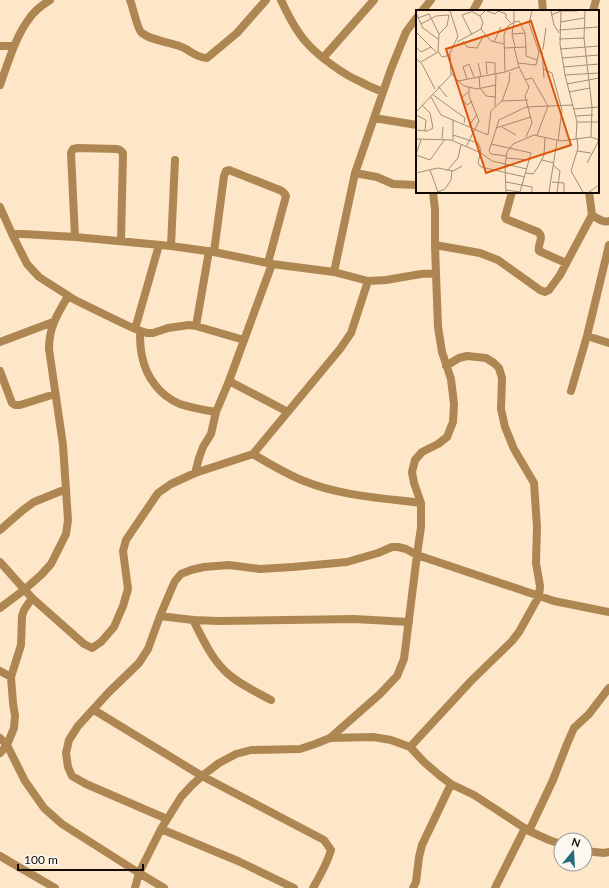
<svg xmlns="http://www.w3.org/2000/svg" width="609" height="888" font-family="Lato,sans-serif">
  <rect width="100%" height="100%" fill="#fee6c9"/>
  <g fill="none" stroke-linecap="round" stroke-linejoin="round">
    <path stroke="#ae8652" stroke-width="8" d="M130,0C133,7 137,28 141,32C148,40 174,43 184,48C192,52 198,58 207,58L237,33L266,0
      M281,0C287,13 297,32 306,42C318,56 344,75 361,82C368,86 376,89 383,92
      M542,0L543,11
      M422,11L431,0
      M473,11L479,0
      M593,11L596,0
      M0,46H14
      M323,58L374,0
      M0,85C7,66 16,35 29,19C34,11 42,5 50,0
      M374,118L417,125
      M355,173L377,177L393,184L417,185
      M512,192L505,217L506,219L538,232C545,238 537,244 539,251L566,263
      M0,207L12,234H23L75,237L171,246L214,252L272,264L334,272L355,173L391,69L406,32L417,17
      M592,215C597,218 603,223 609,221
      M12,234L27,264L39,277L75,300L118,321L135,329L147,333H153L168,328L189,325L196,326L244,340
      M75,237L71,153L73,149L78,148L117,149L120,150L123,153L121,241
      M435,245L480,253L498,260L540,290L545,292L549,290L560,275L592,215L589,192
      M171,246L175,160
      M214,252L224,176L226,171L229,170L277,189C281,190 284,192 286,196L268,263
      M334,272L368,281L386,280L421,274L436,273L435,245V210L433,192
      M196,326L209,251
      M135,329L159,245
      M140,331C140,339 140,348 142,356C146,377 160,396 180,404C191,408 205,410 216,412
      M587,336L609,343
      M0,342L53,322
      M0,371L12,403L15,405H20L55,394
      M229,381L288,412
      M571,391L587,336L609,245
      M253,454C270,464 286,474 304,481C341,496 382,498 421,503
      M195,473L199,458L203,447L211,434L216,412L229,381L272,264
      M0,530L23,510L34,502L66,489
      M0,562L32,598L84,644L92,648L101,642L114,627L123,606L128,589L123,551L126,540L158,493L171,484L195,473L253,454L340,349L351,333L368,281
      M0,608L24,590L41,575L51,564L66,534L68,520L63,445L49,349C49,327 57,315 68,296
      M160,616L193,620L219,621L354,619L409,622
      M193,620C202,637 210,656 224,670C235,682 256,692 271,700
      M0,671L11,677L13,703L15,716L14,728L7,745L0,753
      M11,677L21,645L22,616L24,610L32,598
      M94,710L202,776L324,840L331,850C327,864 320,876 313,888
      M0,738L7,745L25,781L44,808L62,824L139,873L164,888
      M330,738L380,694L397,676L404,659L417,555L421,527V503L414,483L412,472L415,460L422,452L438,444L447,437L453,422L454,404L451,379L442,352L438,327L436,273
      M410,747L471,681L512,641L519,632L539,596L540,586L536,563L537,527L534,483L514,449L505,427L501,409L502,378L499,368L494,363L486,358L467,356L459,358L446,366
      M167,819L86,784L72,776L68,767L66,753L69,740L78,726L109,692L139,663L148,649L160,616L171,590L175,581L181,574L191,570L204,567L229,565L260,569L293,567L347,562L378,553L392,547H398L406,549L417,555L554,601L609,612
      M161,829L238,861L294,888
      M529,831L553,780L567,744L574,728L589,714L609,688
      M585,851L604,853L609,852
      M0,856L55,888
      M135,888L139,873L161,829L181,797L192,785L202,776L219,763L236,754L251,750L300,749L315,744L330,738L373,737L391,740L410,747L424,762L439,775L451,784L474,795L529,831L549,840L561,844
      M413,888L416,882L419,857L422,845L451,784
      M495,888L525,828"/>
  </g>
  <g transform="translate(416 10)">
    <rect width="183" height="183" fill="#fee6c9"/>
    <path fill="none" stroke="#a08e7a" stroke-width="1" d="M55,1L64,6L69,1M71,1L79,4L82,1M82,1L90,4V8L95,13M135,1L138,15L143,23M145,1L144,34L149,65L161,112L160,129L175,127L183,130M169,1L168,28L176,97L175,127M55,2L46,5L56,25M0,3L7,18L22,29M33,5L31,16L23,24L22,41L26,47L34,45M135,5L145,1H161M2,8L13,4L23,24M144,12L168,8M5,14L20,6L33,5M183,17V33M65,19L75,31L88,34M143,20L182,17M0,22L20,42M96,24L109,23M143,29L168,28M47,31L51,37L61,38L68,25M41,32L65,19L67,12L64,6M78,32L85,17M0,37L5,42L15,37M110,37V46L121,50M88,38L110,37L109,23L103,11L98,12L96,24L99,37M144,39L183,36M123,42L127,39L130,18M126,42L128,68M0,48L6,54L19,79M146,48L183,45M5,52L22,42M62,53L65,66M102,53L120,55L123,42L113,13L116,1M103,57L113,77L109,86L116,113L110,127M147,57L183,54M127,59L136,63L146,100L142,131M89,62L103,57L98,37M35,63L42,71L89,62L88,25L91,17L98,12V1M71,64L70,52L79,53V64M149,65L183,63M63,66L64,79M51,69L47,57L53,54L58,67M109,70L116,68L132,96L121,125M42,71L48,76L61,79L80,75M151,74L183,68M22,76L31,87M65,79L70,86L79,87M52,82L45,88L51,95L56,91M153,82L174,78M16,84L49,108L48,113M15,87L25,105L72,125L75,101L86,91L93,72L94,62M86,91L112,90M79,96L80,63M158,99L183,97M0,102L35,65L34,43L42,26L34,1M0,105L10,110L9,121M160,106L177,105M161,112H183M53,116L61,104M86,117L100,125M80,118L115,107M0,120L11,121L17,118L14,103L6,95M37,125L62,133L65,140L62,153L65,157L109,167M0,129L35,130L65,143L76,151L111,159M26,129L27,117M161,129L162,138L155,161L167,182M37,130V110M75,134L115,143L104,182M50,137L63,111L53,86V77M161,141L175,143M0,144L5,130M0,145L14,150L29,129M91,146L75,144L73,141L83,110L110,97L157,95M90,148L114,150M126,150L138,153M171,153L183,130M137,155L144,161L141,182M14,160L22,182M31,161L42,148L45,135M0,163L22,158L37,161L46,156M110,163L117,164L122,157L128,145L129,128M90,172L116,177V182M136,172L148,173V182M90,180L104,182M22,182L29,179L35,170L36,161M90,182L89,155L91,142L97,134L118,125L145,131L160,129M133,182L141,131M173,182L183,175"/>
    <path fill="#dd550c" fill-opacity="0.15" stroke="#dd550c" stroke-width="2" d="M115,11L155,135L70,163L30,39Z"/>
    <rect width="183" height="183" fill="none" stroke="#130b03" stroke-width="2"/>
  </g>
  <g transform="translate(573 852) rotate(18)"><circle r="19" fill="#fbf7f1" stroke="#9e9992"/>
  <path d="M0-3L7 15L0 10L-7 15Z" fill="#25697a"/>
  <text y="-6" font-size="11" font-weight="bold" text-anchor="middle" fill="#130b03">N</text>
  </g>
  <path d="M18 864v6h125v-6" fill="none" stroke="#130b03" stroke-width="2"/>
  <text x="24" y="864" font-size="12" fill="#130b03" stroke="#fbf7f1" stroke-width="3" paint-order="stroke">100 m</text>
</svg>
